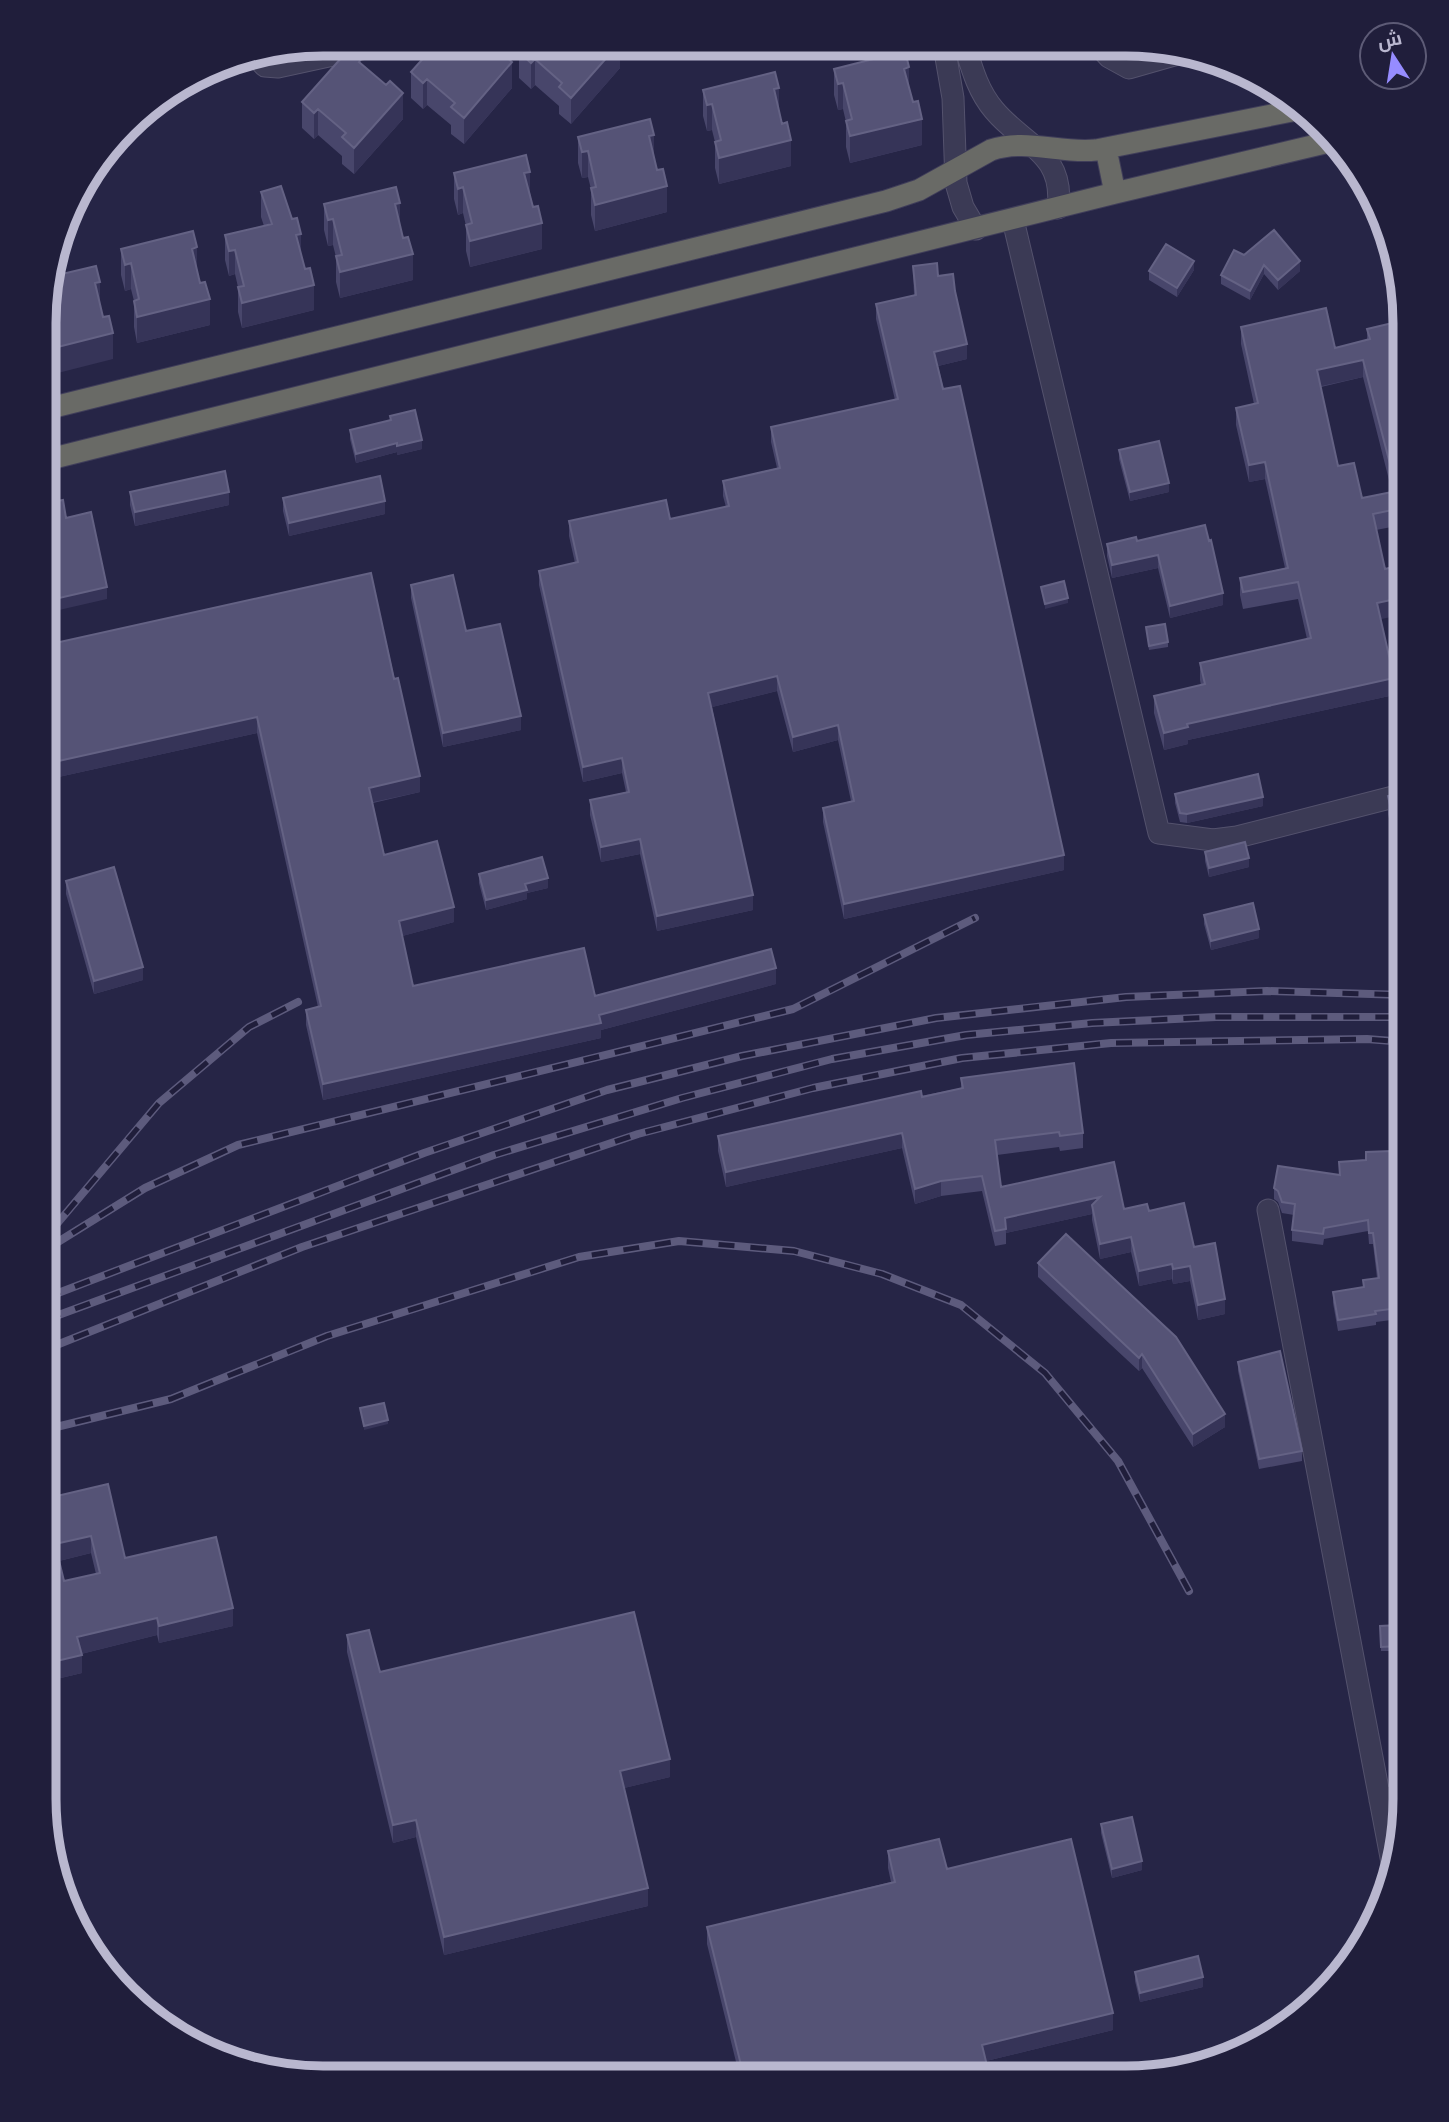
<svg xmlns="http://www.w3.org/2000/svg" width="1449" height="2122" font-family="Lato,Cairo,sans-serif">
  <rect width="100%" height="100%" fill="#262546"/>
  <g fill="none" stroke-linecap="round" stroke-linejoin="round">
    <g stroke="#54526d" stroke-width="23">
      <path id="minor" d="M1099,46L1109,57L1129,68L1185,52
        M254,55L265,66L278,67L384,44
        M1013,220L1159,833L1213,840L1237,837L1405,794
        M1268,1210L1394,1873
        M1380,1800L1405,1794"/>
    </g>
    <g stroke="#54526d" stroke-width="23">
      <path id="tertiary" d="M944,46L953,98L956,183L963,207L976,229
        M965,46C972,69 978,91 994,110C1023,145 1065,153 1058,208"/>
    </g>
    <g stroke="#403e5a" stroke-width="23">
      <path id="trunk" d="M1106,149L1115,193
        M46,409L886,201L919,190L991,150C1026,138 1060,154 1096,150L1302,109
        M46,460L1115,193L1329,142"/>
    </g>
    <use href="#minor" stroke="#3b3a55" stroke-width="21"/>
    <use href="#tertiary" stroke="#3b3a55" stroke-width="21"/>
    <use href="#trunk" stroke="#696a66" stroke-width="21"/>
    <g stroke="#5d5b7d" stroke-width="8">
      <path id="rail" d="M45,1238L159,1103L249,1027L298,1002
        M45,1250L145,1188L238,1145L793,1009L975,918
        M45,1298L424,1153L607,1090L742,1056L936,1018L1126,997L1267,991L1405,995
        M45,1320L494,1155L682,1098L832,1059L966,1035L1092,1023L1216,1017H1405
        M44,1350L302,1247L638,1134L813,1088L962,1058L1111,1043L1367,1039L1405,1042
        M44,1430L171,1399L327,1336L579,1257L679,1241L794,1251L882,1274L961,1305L1045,1373L1118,1461L1189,1591"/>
    </g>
    <use href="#rail" stroke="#201e3b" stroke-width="5" stroke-dasharray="16" stroke-linecap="butt"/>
  </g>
  <path fill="#48466b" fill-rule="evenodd" d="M620,45V68L571,124L559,114V106L535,85L531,89L519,78V52Z
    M363,65L403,119L354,174L342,164V156L318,135L314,139L302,128V102Z
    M834,69L909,88L922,145L850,163L846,147V122L843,109L838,110L834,95Z
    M411,72L512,88L464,144L451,134V125L427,105L423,109L411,98Z
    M703,90L779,110L791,166L719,184L715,168V142L712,130L707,131L703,116Z
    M578,137L654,158L667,212L595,231L591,215V189L588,177L582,178L578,163Z
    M454,173L530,193L542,249L470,267L466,251V226L463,213L458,215L454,199Z
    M261,192L301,255L314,310L242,328L238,312V287L235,274L229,276L225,260V235L264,226L261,217Z
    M324,204L400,226L413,280L340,298L336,282V257L333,245L328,246L324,230Z
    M121,249L197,269L210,325L137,343L134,327V301L131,289L125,291L121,275Z
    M1244,255L1300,271L1278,290L1264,274L1250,300L1221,284V275Z
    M913,266L938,276L955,291L967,359L938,366L1064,870L844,919L823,822V808L851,801L838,740L793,752L777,691L712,707L753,910L657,931L640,854L601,862L590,815V800L626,792L622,773L583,782L539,585V571L575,563L569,536V521L670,519L726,507L723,496V481L777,468L771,442V427L895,400L876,319V304L914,295Z
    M1194,270L1177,297L1149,280V271Z
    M1405,320L1402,525L1376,530L1381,620L1394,695L1188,740V744L1164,750L1154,713V696L1201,685L1200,680V663L1307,639L1298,599L1243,609L1240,595V578L1285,568L1265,479L1249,482L1236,425V408L1254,404L1241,344V327L1335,348L1367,340V329ZM1363,377L1392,492L1362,498L1338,466L1321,387Z
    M390,416L422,449L397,455V452L356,463L350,439V430L390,420Z
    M1119,450L1169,492L1130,501L1119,459Z
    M130,492L229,505L135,526L130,505Z
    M283,498L385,514L289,536L283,511Z
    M46,503L66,518L107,599L52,563L46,527Z
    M1137,541L1223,605L1170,618L1158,568L1112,578L1107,556V544Z
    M371,573L420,792L373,803L384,855L454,922L402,936L413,986L595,996L776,984L601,1030V1038L323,1100L306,1025V1010L318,1007L257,733L45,780L46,645Z
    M411,585L466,631L521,730L443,747L411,598Z
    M1146,627L1168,642V647L1149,650Z
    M1405,793V890L1388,814V796Z
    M1175,794L1263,806L1187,823L1180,822L1175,803Z
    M1205,852L1249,867L1209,877L1205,861Z
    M479,874L548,888L527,893V899L486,910L479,883Z
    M66,881L143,980L94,994L66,894Z
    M1204,915L1259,938L1211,950L1204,924Z
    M961,1078L1083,1133V1148L1060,1151L1059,1147L997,1155L1001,1187L1124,1209L1149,1211L1194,1247L1225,1314L1198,1320L1190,1281L1173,1284L1172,1279L1139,1286L1131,1252L1100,1259L1092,1220V1214L1006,1233V1244L995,1246L982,1191L941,1196L915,1204L902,1148L726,1187L718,1151V1136L961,1088Z
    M1339,1162L1405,1194V1299L1398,1300L1399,1319L1376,1322V1325L1338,1331L1333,1303V1292L1363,1287V1280L1377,1278L1373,1244H1369L1368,1231L1324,1239L1323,1245L1292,1241V1230L1294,1215L1282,1213L1278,1202L1274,1199V1188L1339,1175Z
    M1038,1263L1225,1427L1193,1447L1142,1368L1139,1371L1038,1277Z
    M1238,1362L1302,1451V1461L1259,1469L1238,1371Z
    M44,1499L125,1558L233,1626L159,1643L157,1635L81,1654L82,1673L44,1682ZM91,1553L96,1574L64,1581L59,1561Z
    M1399,1625L1400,1651H1381L1380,1626Z
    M347,1635L380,1672L670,1777L624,1788L648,1906L444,1955L416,1837L393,1843L347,1652Z
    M1405,1720L1396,1753L1392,1732V1723Z
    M1101,1824L1142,1870L1112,1878L1101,1833Z
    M888,1851L947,1869L1113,2030L986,2061L738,2070L707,1944V1927L891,1882L888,1868Z
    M1135,1972L1203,1987L1140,2002L1135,1981Z"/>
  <path fill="#363458" d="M618,45H620V68L571,124V98Z
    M535,59V85L531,89V63Z
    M512,62V88L464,144V118Z
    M909,67V93L904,69Z
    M427,79V105L423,109V83Z
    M843,83V109L838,110V84Z
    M779,88V114L774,89Z
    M403,93V119L354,174V148Z
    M712,104V130L707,131V105Z
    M318,109V135L314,139V113Z
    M922,119V145L850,163V136Z
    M654,135V161L649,136Z
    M791,140V166L719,184V158Z
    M588,151V177L582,178V152Z
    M530,172V198L524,173Z
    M667,186V212L595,231V205Z
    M463,187V213L458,215V189Z
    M400,203V229L395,204Z
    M333,219V245L328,246V220Z
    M542,223V249L470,267V241Z
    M301,234V258L296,235Z
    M197,247V273L192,249Z
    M235,250V274L229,276V251Z
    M413,254V280L340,298V272Z
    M1194,261V270L1177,297V288Z
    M1300,261V271L1278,290V280Z
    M131,263V289L125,291V265Z
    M1264,265V274L1250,300V291Z
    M100,282V308L95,283Z
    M314,285V310L242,328V303Z
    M210,299V325L137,343V317Z
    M113,333V359L46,376V350Z
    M967,344V359L934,367V352Z
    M1363,360V377L1317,387V370Z
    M422,440V449L397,455V446Z
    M397,443V452L356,463V454Z
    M1265,462V479L1249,482V465Z
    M1169,483V492L1130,501V492Z
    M229,492V505L135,526V512Z
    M1405,493V510L1402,511L1399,495Z
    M385,501V514L289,536V523Z
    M1158,555V568L1112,578V565Z
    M107,587V599L46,613V601Z
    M1223,593V605L1170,618V606Z
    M1405,597V614L1377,620V603Z
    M1068,598V603L1045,609V604Z
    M777,676V691L708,708V693Z
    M1394,678V695L1188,740V744L1164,750V733L1187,724Z
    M521,716V730L443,747V733Z
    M257,717V733L45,780V764Z
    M838,725V740L793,752V737Z
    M622,758V773L583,782V767Z
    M420,776V792L369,803V788Z
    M1263,797V806L1187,823V814Z
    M640,839V854L601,862V847Z
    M1064,855V870L844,919V904Z
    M1249,858V867L1209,877V868Z
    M548,878V888L527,893V899L486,910V900L525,884Z
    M753,895V910L657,931V916Z
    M454,907V922L399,937V921Z
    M1259,929V938L1211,950V941Z
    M143,967V980L94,994V981Z
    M776,968V984L601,1030V1038L323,1100V1084L599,1015Z
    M902,1133V1148L726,1187V1172Z
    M58,1172V1185L45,1189V1175Z
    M941,1181V1196L915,1204V1189Z
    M1100,1197L1092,1205V1214L1006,1233L1005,1218Z
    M1131,1237V1252L1100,1259V1244Z
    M1172,1264V1279L1139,1286V1271Z
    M1190,1266V1281L1173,1284V1269Z
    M1225,1299V1314L1198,1320V1305Z
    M1142,1354V1368L1139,1371V1358Z
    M1225,1414V1427L1193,1447V1434Z
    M388,1420V1424L364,1430V1426Z
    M91,1536V1553L55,1562V1544Z
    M233,1608V1626L159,1643V1626Z
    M157,1618V1635L77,1655V1637Z
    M82,1655V1673L44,1682V1664Z
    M1405,1742V1751L1396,1753V1743Z
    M670,1759V1777L620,1789V1771Z
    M416,1820V1837L393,1843V1825Z
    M1142,1861V1870L1112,1878V1869Z
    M648,1888V1906L444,1955V1937Z
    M1203,1977V1987L1140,2002V1993Z
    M1113,2013V2030L982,2062V2045Z"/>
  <path fill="#555376" stroke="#646284" stroke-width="2" fill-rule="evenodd" d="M436,44H483L496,55L499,51L512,62L464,118L451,107L455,103L427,79L423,83L411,72Z
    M526,44L618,45L571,98L559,87L562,83L535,59L531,63L519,52Z
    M351,47L363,57L359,62L386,85L390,81L403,93L354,148L342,137L346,133L318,109L314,113L302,102Z
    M905,51L909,67L904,69L913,102L918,101L922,119L850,136L846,121L852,119L843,83L838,84L834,69Z
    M775,72L779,88L774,89L782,124L787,122L791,140L719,158L715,142L721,140L712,104L707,105L703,90Z
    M650,119L654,135L649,136L657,170L663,169L667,186L595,205L591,188L596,187L588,151L582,152L578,137Z
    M526,155L530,172L524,173L533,207L538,206L542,223L470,241L466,225L472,223L463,187L458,189L454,173Z
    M281,186L292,219L297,218L301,234L296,235L305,269L310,268L314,285L242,303L238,287L244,286L235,250L229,251L225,235L272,224L261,192Z
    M396,187L400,203L395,204L403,238L408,237L413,254L340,272L336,256L342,255L333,219L328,220L324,204Z
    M1274,230L1300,261L1278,280L1264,265L1250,291L1221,275L1234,250L1244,255Z
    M193,231L197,247L192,249L200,283L205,282L210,299L137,317L134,301L139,299L131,263L125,265L121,249Z
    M1166,244L1194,261L1177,288L1149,271Z
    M937,263L938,276L953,274L955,291L967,344L934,352L943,389L960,386L1064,855L844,904L823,808L854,801L838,725L793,737L777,676L708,693L753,895L657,916L640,839L601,847L590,800L629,792L622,758L583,767L539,571L578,562L569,521L666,500L670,519L729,506L723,481L780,468L771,427L898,399L876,304L916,295L913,266Z
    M96,266L100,282L95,283L103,317L109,316L113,333L46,350V287L49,277Z
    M1326,308L1335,348L1370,339L1367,329L1405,320V493L1399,495L1402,508L1373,514L1385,569L1405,564V597L1377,603L1394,678L1187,724L1188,727L1164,733L1154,696L1205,684L1200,663L1311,638L1298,582L1243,592L1240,578L1288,568L1265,462L1249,465L1236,408L1258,403L1241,327ZM1363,360L1397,491L1362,498L1354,463L1338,466L1317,370Z
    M415,410L422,440L397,446V443L356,454L350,430L391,420L390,416Z
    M1159,441L1169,483L1130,492L1119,450Z
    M225,471L229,492L135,512L130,492Z
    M380,476L385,501L289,523L283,498Z
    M63,500L66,518L91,512L107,587L46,601V564L54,562L46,515V503Z
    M1205,525L1209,541L1211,540L1223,593L1170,606L1158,555L1112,565L1107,544L1136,537L1137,541Z
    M371,573L394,679L398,678L420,776L369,788L384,855L437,841L454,907L399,921L413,986L584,948L595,996L771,949L776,968L599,1015L601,1023L323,1084L306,1010L321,1006L257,717L45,764L46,645Z
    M453,575L466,631L500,624L521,716L443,733L411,585Z
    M1064,581L1068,598L1045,604L1041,587Z
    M1165,624L1168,642L1149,646L1146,627Z
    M1258,774L1263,797L1187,814L1180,813L1175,794Z
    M1405,793V873L1388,796Z
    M1245,842L1249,858L1209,868L1205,852Z
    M542,857L548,878L525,884L527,890L486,900L479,874Z
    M114,867L143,967L94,981L66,881Z
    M1253,903L1259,929L1211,941L1204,915Z
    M1074,1063L1083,1133L1060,1136L1059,1132L995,1140L1001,1187L1114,1162L1124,1209L1147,1204L1149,1211L1184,1203L1194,1247L1215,1243L1225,1299L1198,1305L1190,1266L1173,1269L1172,1264L1139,1271L1131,1237L1100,1244L1092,1205L1100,1197L1005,1218L1006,1229L995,1231L982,1176L941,1181L915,1189L902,1133L726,1172L718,1136L921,1091L922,1097L963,1088L961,1078Z
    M45,1123L58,1172L45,1175Z
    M1391,1151L1393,1189L1404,1187L1405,1194V1288L1397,1289L1399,1308L1375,1311L1376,1314L1338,1320L1333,1292L1364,1287L1363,1280L1379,1278L1373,1233H1369L1368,1220L1324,1228L1323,1234L1292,1230L1295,1204L1282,1202L1278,1191L1274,1188L1278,1166L1340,1175L1339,1162L1366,1160V1152Z
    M1066,1234L1176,1337L1225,1414L1193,1434L1142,1354L1139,1358L1038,1263Z
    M1280,1351L1302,1451L1259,1459L1238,1362Z
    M384,1403L388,1420L364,1426L360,1408Z
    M108,1484L125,1558L216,1537L233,1608L159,1626L157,1618L77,1637L82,1655L44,1664V1499ZM91,1536L100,1573L64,1581L55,1544Z
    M634,1612L670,1759L620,1771L648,1888L444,1937L416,1820L393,1825L347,1635L369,1630L380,1672Z
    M1399,1625L1400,1646L1381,1647L1380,1626Z
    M1405,1720V1742L1396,1743L1392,1723Z
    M1132,1817L1142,1861L1112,1869L1101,1824Z
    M939,1839L947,1869L1071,1839L1113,2013L982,2045L990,2078L710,2077L742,2069L707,1927L895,1882L888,1851Z
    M1198,1956L1203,1977L1140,1993L1135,1972Z
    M656,2064L659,2077H607L606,2076Z"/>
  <path d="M0 0H1449V2122H0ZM323 56H1126A267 267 0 0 1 1393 323V1799A267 267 0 0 1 1126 2066H323A267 267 0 0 1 56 1799V323A267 267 0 0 1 323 56Z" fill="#201e3b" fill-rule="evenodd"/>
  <path fill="none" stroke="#b9b7cf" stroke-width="9" d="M323 56H1126A267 267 0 0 1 1393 323V1799A267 267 0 0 1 1126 2066H323A267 267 0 0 1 56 1799V323A267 267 0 0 1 323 56Z"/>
  <g transform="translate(1393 56) rotate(348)"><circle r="33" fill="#201e3b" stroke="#5d5b76" stroke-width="2"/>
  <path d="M0-5L12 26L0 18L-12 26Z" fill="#968cff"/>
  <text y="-10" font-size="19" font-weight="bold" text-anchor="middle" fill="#b9b7cf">ش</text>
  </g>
</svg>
